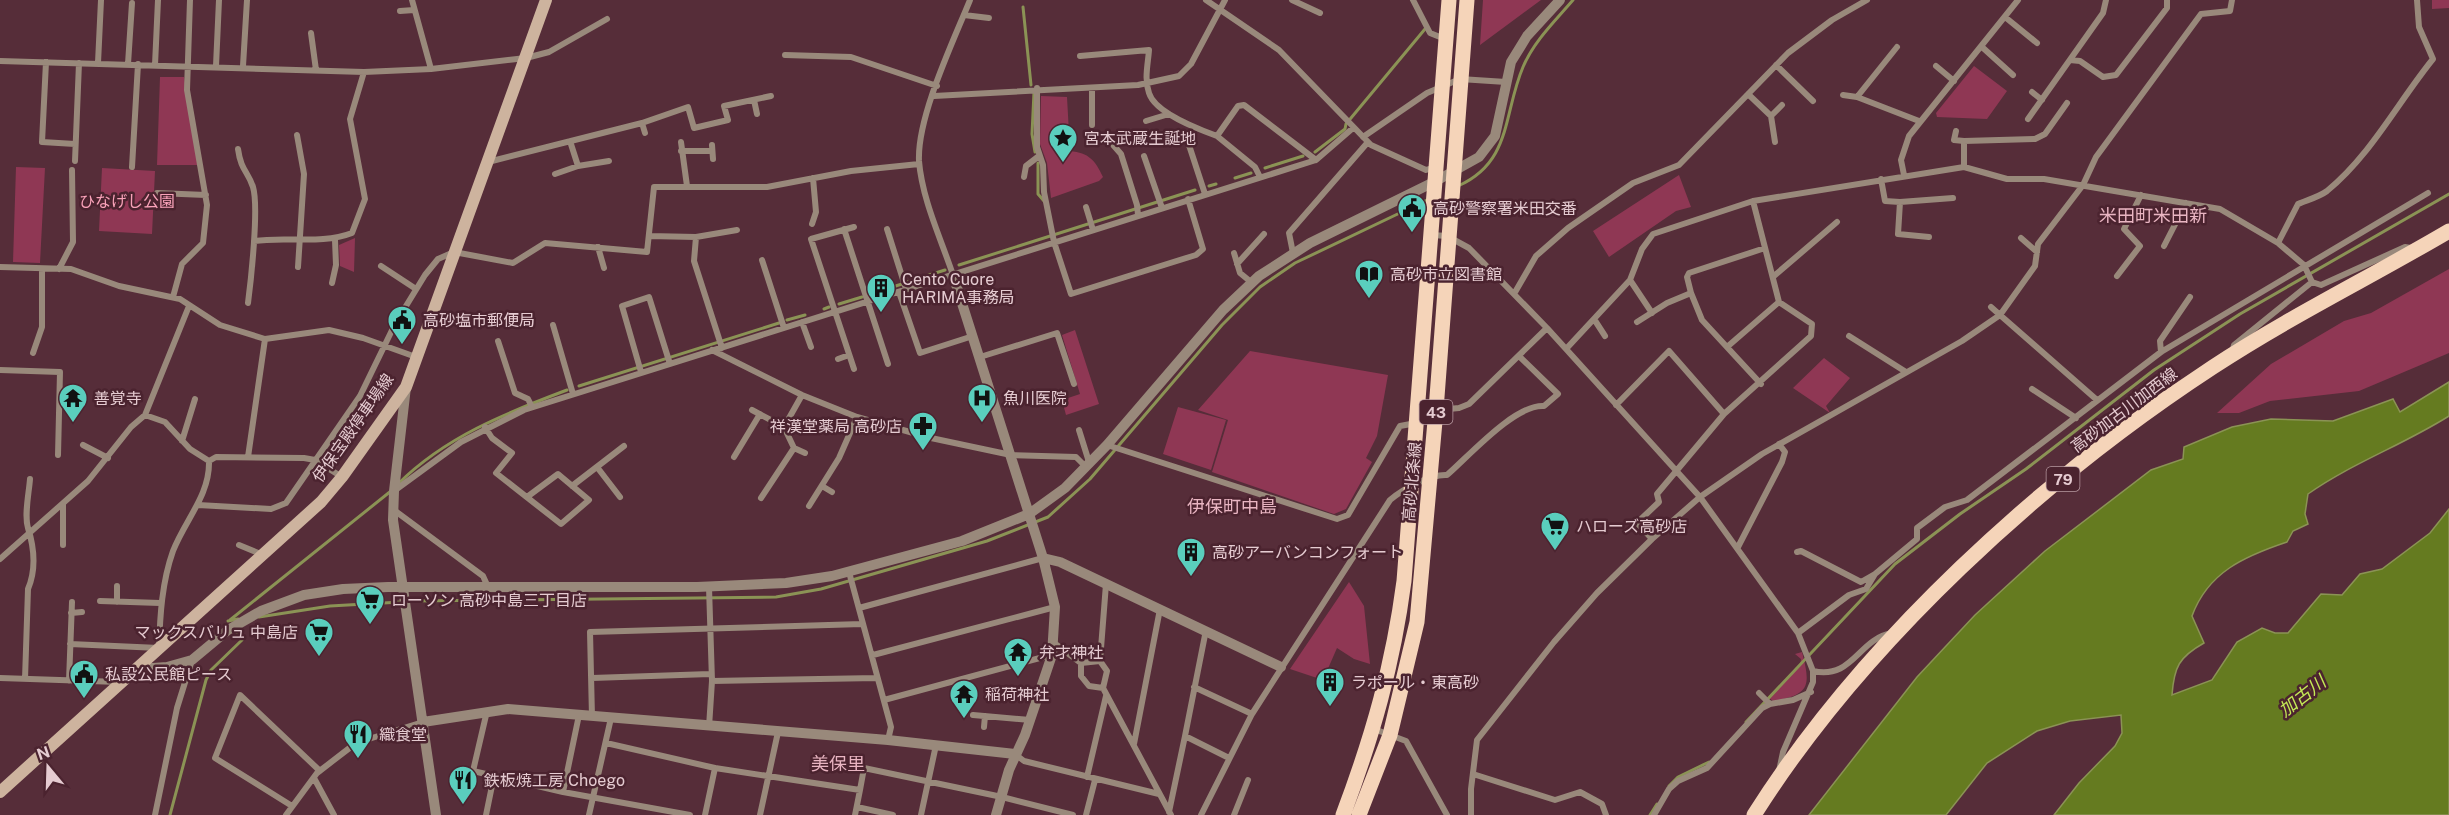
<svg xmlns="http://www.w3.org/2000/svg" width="2449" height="815" font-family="'Public Sans','Noto Sans JP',sans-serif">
  <rect width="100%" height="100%" fill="#562d39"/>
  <path fill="#8f3754" d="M1483,0H1541L1480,45Z
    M2432,0H2449V8L2432,9Z
    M1974,66L2007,91L1987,119L1937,117L1936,113Z
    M160,77H184L199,165H157Z
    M1041,96L1067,97L1070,151C1089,153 1095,160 1103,177L1099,181L1051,198L1047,163L1040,144Z
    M16,167L45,168L40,263L13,262Z
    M102,168L155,171L152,234L99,231Z
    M1679,175L1691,207L1676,211L1609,257L1593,231Z
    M355,238L354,272L340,266L339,245Z
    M2449,269V353L2359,391L2270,401L2239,413H2217L2271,364L2344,321L2371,313Z
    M1075,330L1099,404L1066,415L1062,400L1080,394L1062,335Z
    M1250,351L1388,375L1377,436L1366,458L1372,462L1346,509L1334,514L1212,472L1228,420L1198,410Z
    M1824,358L1850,378L1826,406L1830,413L1793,388Z
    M1178,407L1226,420L1211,470L1163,454Z
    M1349,582L1364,606L1370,664L1354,659L1337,648L1323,680L1290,669Z
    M1802,652C1811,686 1810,695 1773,701L1769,698L1800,666L1801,659L1795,654Z"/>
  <path fill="#657b20" stroke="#8b9355" stroke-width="1.5" d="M2449,382V416C2403,445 2352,463 2308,494L2305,514L2308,524L2293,531L2287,542C2245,556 2208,572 2192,616L2204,643C2179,657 2174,667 2172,695L2212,680L2237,642L2262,628L2275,633H2288L2321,594L2342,595L2360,574L2382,569L2430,533L2449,509V815H2054L2079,783L2115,746L2122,733L2121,715L2070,721L2037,731L1987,763L1946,815H1809L1917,677L1975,615L2045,551L2151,470L2183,459L2184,447L2232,427L2271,419L2333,421L2393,399L2400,412Z"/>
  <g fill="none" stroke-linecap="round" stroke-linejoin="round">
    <path stroke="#8b9355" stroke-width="3" d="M1023,7L1031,85
      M1034,92L1032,134L1035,152
      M1315,152L1345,129L1346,124L1425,29
      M1038,163V194L1044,201
      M1265,168L1303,156
      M1235,178L1251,173
      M1209,186L1216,184
      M1458,186C1512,162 1503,114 1523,67C1534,41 1555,21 1573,0
      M959,265L1195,190
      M926,276L945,270
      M907,282L918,279
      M870,294L902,284
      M839,304L862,297
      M824,309L829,307
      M787,320L805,315
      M579,386L779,323
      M398,484C445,437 506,413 567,390
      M408,601L776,597L821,589L987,541L1048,517L1090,479L1222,325L1260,287L1295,263L1427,200
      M259,617L330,606L401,602
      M230,620L391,491
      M228,621L238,619
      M1746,722L1895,564L1960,514L2026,469L2154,370L2240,314L2449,194
      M1669,786L1678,777L1709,762
      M170,815L206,680L211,670L242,640L235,630
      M1650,815L1657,804"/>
    <path stroke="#99897b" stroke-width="6" d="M412,0L431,69
      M1206,0L1279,50L1371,145L1426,170L1435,167
      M1292,0L1320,13
      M1413,0L1430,33L1445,39
      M400,11L414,10
      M964,15L989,18
      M2005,17L2037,43
      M311,33L316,70
      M1982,47L2013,75
      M785,55L851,57L937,86
      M1080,56L1149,50C1148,64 1144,79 1149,93C1155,113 1198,129 1217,136
      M2070,60L2080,61L2103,77L2116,75L2167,8V0
      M0,61L364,72L431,69L526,58L549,52L607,19
      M46,62L42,142L75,144
      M98,63L101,0
      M128,64L132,3
      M155,65L158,0
      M1776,65L1813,101
      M216,66L219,0
      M243,66L247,0
      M1936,66L1954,81
      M1037,88V147L1043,165L1044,192L1054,242L1071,294L1196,255L1203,249L1188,199
      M1092,89V125
      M2032,92L2042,100
      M1748,94L1771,116L1775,142
      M1843,95L1857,97L1919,121
      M934,96L1138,85L1179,76L1191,64L1225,0
      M1857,97L1897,47
      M754,100L757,114
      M1771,116L1782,105
      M2028,119L2103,13L2106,0
      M1146,121L1169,114
      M642,123L645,133
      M1956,131L1954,140L1964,141
      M297,135L304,174L298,267
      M1363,137L1427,93L1460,79L1506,82
      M1107,138L1121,154L1137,205L1138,215
      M1187,139L1205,194
      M570,141L578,166
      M681,142L687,186
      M712,145L713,159
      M238,149C241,171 248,171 253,187C259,207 251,280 248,303
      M681,151H712
      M1144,156L1162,208
      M75,161L79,63
      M488,162L642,123L688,107L694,128L728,120L724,106L771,96
      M132,167L138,64
      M1964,167V141L2035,139L2045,134L2067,103
      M555,174L578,166L609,161
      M1904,175L1901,160L1909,136L2018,0
      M1024,177L1026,166L1039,156
      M1260,177L1255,167L1217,136L1238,106L1244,105L1316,160
      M1881,179L1885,201L1900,202L1898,234L1929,237
      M157,193L206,195
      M1900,202L1953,198
      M1086,207L1093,230
      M812,224L816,212L813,178
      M844,229L888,364
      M887,229L906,289
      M1432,235L1447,236L1469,248L1547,328L1700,497L1798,633L1813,671V682L1783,752L1779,771
      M649,236L696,237L737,230
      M696,237L694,261L722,348
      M2021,238L2037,252
      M254,241C286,236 321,245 352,233L365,199L350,119L364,72
      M2278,243L2298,204C2307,200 2319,197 2327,191C2371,155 2398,102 2433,59L2419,27L2417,0
      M2164,246L2186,203
      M598,247L604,268
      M1234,253L1240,273L1251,282
      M1293,253L1289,233L1368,142
      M762,260L784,328
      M1237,264L1264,234
      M381,266L416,289
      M0,267L71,269L119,286L180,299L220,325L265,339L329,330L363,338L416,357
      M59,269L73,242L72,170
      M953,275C941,239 922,199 919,161C917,117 953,42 970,0
      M1774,276L1837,222
      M2117,276L2140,246L2124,229L2141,195
      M1630,280L1652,313
      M2312,282L2321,285L2405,247L2411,248
      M332,283L336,265L335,240
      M899,292L920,353L973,336
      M1691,293L1687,277L1689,273L1765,248
      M1514,294L1536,256L1568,228L1633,183L1679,165L1788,53L1832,20L1867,0
      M173,297L182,264L203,243L207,205L187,90L190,0
      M1991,307L2000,315L2035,266L2038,244L2083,185L2096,157L2201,14L2230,11L2232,0
      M1594,319L1605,336
      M802,322L811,347
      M1637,322L1667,303L1691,293L1702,320L1761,384
      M553,325L573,394
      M1849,336L1906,372
      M498,341L515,393L528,399L532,407
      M1727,347L1779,302
      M1566,349L1630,280L1642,249L1653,234L1753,201L1964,167L2007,179H2044L2220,209L2278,243L2304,265L2312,282L2234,345L2233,349
      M712,350L802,395L857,417L931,438L1011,455L1076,457L1085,466
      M2161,352L2160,341L2190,297
      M33,353L42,327V269
      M980,357L1057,333L1074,384
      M838,359L849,355
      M854,369L811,239L854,227
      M0,370L60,372L58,455
      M641,372L622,306L649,297L670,364
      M2032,389L2076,418
      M1616,405L1669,351L1724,414
      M752,410L784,427
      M1438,410L1459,408L1469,404L1547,328
      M145,415L165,422L190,449L209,461
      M485,427L492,438L512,453L496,473L561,524L589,500L558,474L527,497
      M1079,430L1089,462
      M182,441L195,399
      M83,445L108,458
      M1107,445L1337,519L1348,515L1400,426L1416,423
      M794,448L805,453
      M248,457L265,339
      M734,457L760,414
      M209,461L216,457L304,458L315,460L342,477
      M597,467L620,497
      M572,486L624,446
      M822,486L832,492
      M394,491L461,442L524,410L1316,160L1353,128
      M761,498L794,448L784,427L802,395
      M63,504V545
      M198,505L271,509L286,503L360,396L395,324L425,275L438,259L454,252L513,263L545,243L647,252L654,187H767L851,171L919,164
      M809,506L839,458L857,417
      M394,510L483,576L488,587
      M1652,539L1639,525L1640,520L1659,502L1657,494L1724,414L1811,336L1812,324L1779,302L1753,201
      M239,545L263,555
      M1738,547L1782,462L1785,452L1779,444
      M1797,552L1801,551L1861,582L1875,574
      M0,559L88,481L131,427L145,415L189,306
      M849,572L891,727L888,740
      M709,587L712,681L709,727
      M100,601L160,603
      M117,602V586
      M859,608L1043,558
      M71,613L82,612
      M1206,630L1185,736L1229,758
      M1798,633L1849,595L1866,589L1875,574L1917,539V528L1945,507L1967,500L2161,352L2428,193
      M1054,643L1081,663V676L1089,686L1103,688L1171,815
      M70,644L159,648C160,615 162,582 173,551C185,520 210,495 209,461
      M873,655L1055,607
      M1100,661L1106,584
      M1081,663L1100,661L1107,671L1103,688
      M1813,671C1853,680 1858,639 1892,633
      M0,678L119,682
      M592,678L710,674
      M25,679L28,589C36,570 34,547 28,528C24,515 29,493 30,479
      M69,681L72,602
      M712,681L877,678
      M1194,687L1252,714
      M1759,693L1770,704L1793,700L1811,692
      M884,700L1051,655
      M487,711L473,771L563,792L690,815
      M973,715L1030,720
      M592,717L590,632L862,624
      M984,727L985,716
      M1374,729L1406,741L1447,815
      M606,743L715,768
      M1134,744L1160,609
      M1015,754L1024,761L1159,794
      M1473,774L1555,800L1580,792L1602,804L1606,815
      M1087,777L1106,696
      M314,778L334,815
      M860,790L864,768L1002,797L1073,815
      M563,792L579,715
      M292,806L215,758L240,695L320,771
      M857,807L893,815
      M1169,812L1185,736
      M155,815L177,708L192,660
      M286,815L317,773L356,743L423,722
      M486,815L494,776
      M589,815L611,718
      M705,815L715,768L860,790L855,815
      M760,815L778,732
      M921,815L936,745
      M1086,815L1095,780
      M1201,815L1252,714L1390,500C1403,489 1430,474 1447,475C1469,456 1515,404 1544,406L1558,394L1519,356
      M1234,815L1248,780
      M1471,815V789L1477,740L1554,642L1597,593L1652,539L1700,497L1762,454L1962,341L2000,315L2097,400
      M1654,815L1669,789L1678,781L1707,768L1762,708L1770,704"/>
    <path stroke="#99897b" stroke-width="10" d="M953,275L1043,558L1055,607L1052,655L1025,735L1009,770L996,815
      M406,387L394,491L393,520L436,815
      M1043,558L1060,562L1281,667
      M139,669L167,667L192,660L228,630L261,611L304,595L343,589L388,587H697L786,583L832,576L962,541L1029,514L1065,488L1107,445L1223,310L1259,276L1310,243L1436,181L1479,157L1495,136L1511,62L1527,36L1560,0
      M423,722L508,709L888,740L1015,754"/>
    <path stroke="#cdb39e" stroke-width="12" d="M0,792L321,502L342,477L406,387L546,0"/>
    <path stroke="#f5d4b9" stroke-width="15" d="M1343,815C1373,735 1393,665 1404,581L1449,0
      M1359,815L1390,735L1417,622L1436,410L1467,0
      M1754,815C1863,642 2043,478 2213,367C2289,317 2371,277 2449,231"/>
  </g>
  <defs>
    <g id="sight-pin" transform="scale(1.5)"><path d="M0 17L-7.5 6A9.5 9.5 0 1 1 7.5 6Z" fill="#5acebd" stroke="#4b232f"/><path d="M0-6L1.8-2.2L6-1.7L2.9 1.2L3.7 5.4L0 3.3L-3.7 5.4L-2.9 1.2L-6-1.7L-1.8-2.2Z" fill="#111"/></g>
    <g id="civic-pin" transform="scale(1.5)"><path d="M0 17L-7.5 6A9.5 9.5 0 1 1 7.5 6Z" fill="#5acebd" stroke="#4b232f"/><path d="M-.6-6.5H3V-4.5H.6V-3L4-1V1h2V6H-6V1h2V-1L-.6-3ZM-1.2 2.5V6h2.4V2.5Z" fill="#111"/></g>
    <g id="library-pin" transform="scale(1.5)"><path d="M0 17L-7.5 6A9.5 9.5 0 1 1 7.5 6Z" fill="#5acebd" stroke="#4b232f"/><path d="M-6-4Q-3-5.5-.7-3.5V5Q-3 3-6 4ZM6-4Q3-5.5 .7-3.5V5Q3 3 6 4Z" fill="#111"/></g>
    <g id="building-pin" transform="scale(1.5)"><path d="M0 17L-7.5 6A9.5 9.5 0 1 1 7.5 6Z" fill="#5acebd" stroke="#4b232f"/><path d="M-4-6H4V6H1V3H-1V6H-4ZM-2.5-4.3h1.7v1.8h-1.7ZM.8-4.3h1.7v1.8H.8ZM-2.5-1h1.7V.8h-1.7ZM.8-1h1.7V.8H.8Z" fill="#111"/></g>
    <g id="temple-pin" transform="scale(1.5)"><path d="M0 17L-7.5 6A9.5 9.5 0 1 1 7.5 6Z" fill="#5acebd" stroke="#4b232f"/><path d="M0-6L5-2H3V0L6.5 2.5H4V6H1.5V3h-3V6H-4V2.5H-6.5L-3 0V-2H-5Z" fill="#111"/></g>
    <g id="hospital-pin" transform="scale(1.5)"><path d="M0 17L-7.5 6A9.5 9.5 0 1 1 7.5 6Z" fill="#5acebd" stroke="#4b232f"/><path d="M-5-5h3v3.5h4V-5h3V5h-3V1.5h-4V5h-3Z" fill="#111"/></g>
    <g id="pharmacy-pin" transform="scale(1.5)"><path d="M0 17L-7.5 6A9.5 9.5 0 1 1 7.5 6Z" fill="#5acebd" stroke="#4b232f"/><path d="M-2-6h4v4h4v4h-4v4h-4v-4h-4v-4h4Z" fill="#111"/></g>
    <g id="supermarket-pin" transform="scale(1.5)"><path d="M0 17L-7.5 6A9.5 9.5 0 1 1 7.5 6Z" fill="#5acebd" stroke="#4b232f"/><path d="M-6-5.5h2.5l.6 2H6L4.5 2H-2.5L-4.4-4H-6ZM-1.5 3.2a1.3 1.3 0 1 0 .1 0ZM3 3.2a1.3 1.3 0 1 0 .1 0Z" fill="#111"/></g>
    <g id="restaurant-pin" transform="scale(1.5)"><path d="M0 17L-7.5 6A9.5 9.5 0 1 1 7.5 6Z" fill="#5acebd" stroke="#4b232f"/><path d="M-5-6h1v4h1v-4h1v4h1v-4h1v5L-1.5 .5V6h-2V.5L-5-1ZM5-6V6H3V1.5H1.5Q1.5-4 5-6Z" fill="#111"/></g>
  </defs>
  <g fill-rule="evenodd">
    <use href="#sight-pin" x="1063" y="138"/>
    <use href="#civic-pin" x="1412" y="208"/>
    <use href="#library-pin" x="1369" y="274"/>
    <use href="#building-pin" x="881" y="288"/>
    <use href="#civic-pin" x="402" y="320"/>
    <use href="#temple-pin" x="73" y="398"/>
    <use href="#hospital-pin" x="982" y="398"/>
    <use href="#pharmacy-pin" x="923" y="426"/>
    <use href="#supermarket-pin" x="1555" y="526"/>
    <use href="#building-pin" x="1191" y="552"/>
    <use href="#supermarket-pin" x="370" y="600"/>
    <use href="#supermarket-pin" x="319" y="632"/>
    <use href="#temple-pin" x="1018" y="652"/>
    <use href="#civic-pin" x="84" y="674"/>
    <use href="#building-pin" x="1330" y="682"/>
    <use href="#temple-pin" x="964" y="694"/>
    <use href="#restaurant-pin" x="358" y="734"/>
    <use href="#restaurant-pin" x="463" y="780"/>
  </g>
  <g text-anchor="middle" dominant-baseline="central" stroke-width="5" stroke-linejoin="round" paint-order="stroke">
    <g fill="#4b232f" stroke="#b799a0" stroke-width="1.5">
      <rect x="1419.5" y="400" width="33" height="24" rx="4.5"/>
      <rect x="2046.5" y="467" width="33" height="24" rx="4.5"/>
    </g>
    <g font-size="15" font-weight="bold" fill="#e5cbd1">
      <text x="1436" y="412">43</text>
      <text x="2063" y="479">79</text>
    </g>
    <g font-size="16" fill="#e5cbd1" stroke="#4b232f" text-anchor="start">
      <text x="1084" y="138">宮本武蔵生誕地</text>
      <text x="1433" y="208">高砂警察署米田交番</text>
      <text x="1390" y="274">高砂市立図書館</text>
      <text x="902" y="279">Cento Cuore<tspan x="902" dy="18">HARIMA事務局</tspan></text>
      <text x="423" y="320">高砂塩市郵便局</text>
      <text x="94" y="398">善覚寺</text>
      <text x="1003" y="398">魚川医院</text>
      <text x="902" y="426" text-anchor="end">祥漢堂薬局 高砂店</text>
      <text x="1576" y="526">ハローズ高砂店</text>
      <text x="1212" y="552">高砂アーバンコンフォート</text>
      <text x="391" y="600">ローソン 高砂中島三丁目店</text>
      <text x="298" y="632" text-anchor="end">マックスバリュ 中島店</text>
      <text x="1039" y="652">弁才神社</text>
      <text x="105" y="674">私設公民館ピース</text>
      <text x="1351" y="682">ラポール・東高砂</text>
      <text x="985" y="694">稲荷神社</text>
      <text x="379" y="734">織食堂</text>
      <text x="484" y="780">鉄板焼工房 Choego</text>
    </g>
    <g font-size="16" fill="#f9a2b9" stroke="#4b232f">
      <text x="127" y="201">ひなげし公園</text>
    </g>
    <g font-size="16" fill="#e5cbd1" stroke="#4b232f">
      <text transform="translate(2124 410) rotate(-37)">高砂加古川加西線</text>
      <text transform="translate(353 428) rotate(-55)">伊保宝殿停車場線</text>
      <text transform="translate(1412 482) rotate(-85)">高砂北条線</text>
    </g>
    <g font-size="18" fill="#e9b5c2" stroke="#4b232f">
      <text x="2153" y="215">米田町米田新</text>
      <text x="1232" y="506">伊保町中島</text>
      <text x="838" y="763">美保里</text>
    </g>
    <g font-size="18" font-style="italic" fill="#c5eb56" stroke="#4b232f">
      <text transform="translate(2302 696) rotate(-38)">加古川</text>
    </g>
  </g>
  <g transform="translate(48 767) rotate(341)" stroke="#4b232f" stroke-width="4.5" paint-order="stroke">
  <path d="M0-4.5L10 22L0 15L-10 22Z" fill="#e5cbd1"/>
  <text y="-9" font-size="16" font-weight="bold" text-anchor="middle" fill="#e5cbd1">N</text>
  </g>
</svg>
